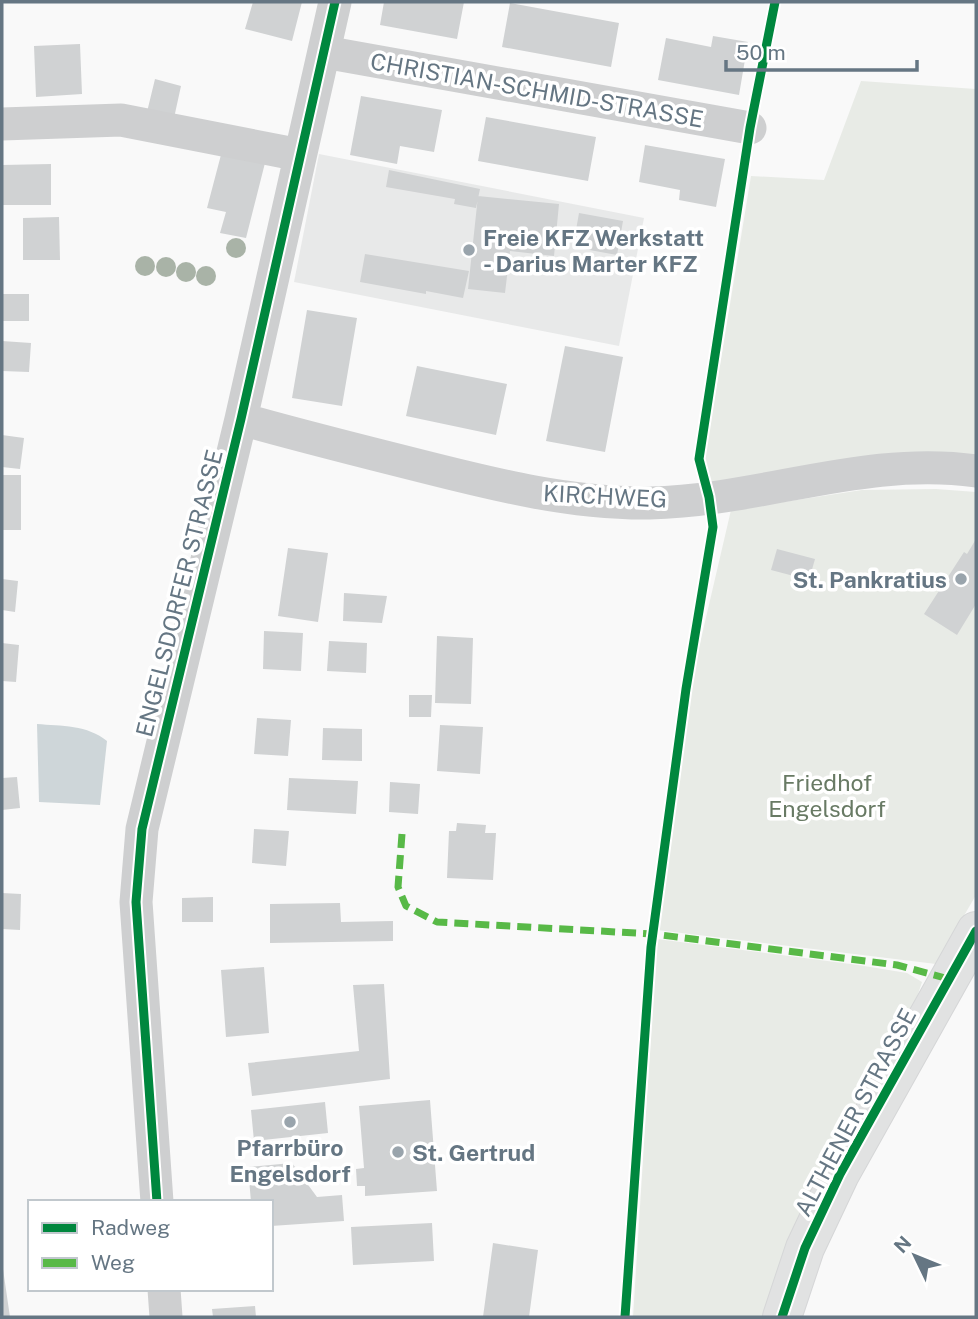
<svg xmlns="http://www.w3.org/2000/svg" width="978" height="1319" font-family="'Public Sans',sans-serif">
  <rect width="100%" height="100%" fill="#f9f9f9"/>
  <path fill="#e8e9e9" d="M319,154L644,218L619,346L294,282Z"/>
  <path fill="#e8ebe6" d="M861,81L976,89V458L710,482L704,463L751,176L824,180Z
    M936,489L976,492V895L936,964L657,930L691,682L731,510L862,490Z
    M657,939L858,965L907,973L922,982L918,994L769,1317H633Z"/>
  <path fill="#ced6d9" d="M37,724C61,726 88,725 107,741L100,805L39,802Z"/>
  <path fill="#d0d2d3" d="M253,2H302L292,41L245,29Z
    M384,2H464L457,39L380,25Z
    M510,3L619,23L611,67L502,47Z
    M713,36L748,42L739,95L658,80L666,38L711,47Z
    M80,44L82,94L36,97L34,46Z
    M155,79L181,86L174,118L147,112Z
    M361,96L442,110L434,152L400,146L397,164L350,155Z
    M486,117L596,137L588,181L478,161Z
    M645,145L725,159L716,207L679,200L680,190L639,182Z
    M222,151L266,159L246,238L220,233L226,212L207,208Z
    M51,164V205H2V165Z
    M389,170L480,189L476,208L454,204L455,199L386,187Z
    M478,196L559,204L554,256L510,251L505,293L468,289Z
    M579,213L623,221L617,255L573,247Z
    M59,217L60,260H23V218Z
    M365,254L469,271L463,298L426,291V294L360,282Z
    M2,294H29V321H2Z
    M307,310L357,318L342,406L292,398Z
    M2,341L31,343L29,372L2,371Z
    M565,346L623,357L605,452L546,441Z
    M417,366L507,384L496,435L406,416Z
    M2,435L24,438L20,469L2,467Z
    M2,475H21V530H2Z
    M976,539V604L957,635L924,614L964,552L967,554Z
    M288,548L328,553L318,622L278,616Z
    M777,549L815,559L809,580L771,570Z
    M2,579L18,581L15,612L2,610Z
    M344,593L387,596L382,623L343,621Z
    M264,631L303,633L301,671L263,669Z
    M437,636L473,638L471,704L435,703Z
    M329,641L367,643L366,673L327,671Z
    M2,643L19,645L16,682L2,681Z
    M409,695H432L431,717H409Z
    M257,718L291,720L288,756L254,754Z
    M440,725L483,727L480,774L437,771Z
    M323,728L362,729V761L322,760Z
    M17,777L20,808L2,810V778Z
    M289,778L358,781L356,814L287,810Z
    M390,782L420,784L418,814L389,812Z
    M457,823L486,825L485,833H496L493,880L447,878L449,831H456Z
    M254,829L289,831L286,866L252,863Z
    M2,893L21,894L20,930L2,929Z
    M213,897V922H182V898Z
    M340,903L341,922L393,921V941L270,943V904Z
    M264,967L269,1033L226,1037L221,970Z
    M384,984L390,1079L252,1096L248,1063L359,1051L353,985Z
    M430,1100L437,1191L365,1196V1186H357L356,1169L364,1168L359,1106Z
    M325,1102L328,1133L254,1141L251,1110Z
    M292,1163L317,1197L342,1195L344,1221L271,1226V1202H251L248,1167Z
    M432,1223L434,1261L353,1265L351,1227Z
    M493,1243L538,1250L529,1317H483Z
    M2,1269H3L10,1317H2Z
    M255,1306L256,1317H213L212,1309Z"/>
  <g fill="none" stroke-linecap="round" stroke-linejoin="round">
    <g stroke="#d5d6d7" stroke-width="40">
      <path id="major" d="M782,1317L805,1248L840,1174L976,931"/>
    </g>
    <path stroke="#cecfd0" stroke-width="33" d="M324,52L750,128
      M2,124L121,120L300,155
      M241,419C301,436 361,451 421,466C496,485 572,504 650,503C759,501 867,455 976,471
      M157,1202L136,902L142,829L241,419L335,2
      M164,1289L166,1317"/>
    <use href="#major" stroke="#e1e2e2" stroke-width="38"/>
    <path stroke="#58b947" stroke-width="7" stroke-dasharray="14 7" stroke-linecap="butt" d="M402,834L398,887L406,906L437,922L653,934L897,965L949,979"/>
    <g stroke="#fff" stroke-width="13">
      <path id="cycleway" d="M157,1202L136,902L142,829L241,419L335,2
        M625,1317L651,947L686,689L713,527L709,497L699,459L750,128L775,2
        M782,1317L805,1248L840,1174L976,931"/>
    </g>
    <use href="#cycleway" stroke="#00873e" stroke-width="9"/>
  </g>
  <g fill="#a9b3a7">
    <circle cx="236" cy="248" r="10"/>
    <circle cx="145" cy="266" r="10"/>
    <circle cx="166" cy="267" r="10"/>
    <circle cx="186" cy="272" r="10"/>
    <circle cx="206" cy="276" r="10"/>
  </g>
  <g fill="#99a4ac" stroke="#fff" stroke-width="2.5">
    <circle cx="469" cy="250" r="7"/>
    <circle cx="961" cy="579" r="7"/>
    <circle cx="290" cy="1122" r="7"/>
    <circle cx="398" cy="1152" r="7"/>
  </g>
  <g text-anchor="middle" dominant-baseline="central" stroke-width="7" stroke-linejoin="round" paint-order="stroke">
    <g font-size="23" fill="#657683" stroke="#fff">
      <text transform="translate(537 90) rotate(10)">CHRISTIAN-SCHMID-STRASSE</text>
      <text transform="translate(605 496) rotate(3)">KIRCHWEG</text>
      <text transform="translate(179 593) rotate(-76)">ENGELSDORFER STRASSE</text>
      <text transform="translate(855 1112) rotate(-62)">ALTHENER STRASSE</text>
    </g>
    <g font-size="23" font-weight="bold" fill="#657683" stroke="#fff" text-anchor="start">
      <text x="483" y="237">Freie KFZ Werkstatt<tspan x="483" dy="26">- Darius Marter KFZ</tspan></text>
      <text x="947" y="579" text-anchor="end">St. Pankratius</text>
      <text x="290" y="1147" text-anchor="middle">Pfarrbüro<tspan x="290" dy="26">Engelsdorf</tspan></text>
      <text x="412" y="1152">St. Gertrud</text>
    </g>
    <g font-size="23" fill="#687a64" stroke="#fff">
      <text x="827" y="782">Friedhof<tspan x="827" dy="26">Engelsdorf</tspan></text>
    </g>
  </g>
  <rect width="978" height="1319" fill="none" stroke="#657683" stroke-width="7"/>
  <rect x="28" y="1200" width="245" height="91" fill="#ffffff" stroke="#c1c8cd" stroke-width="2"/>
  <rect x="42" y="1223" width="35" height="10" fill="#00873e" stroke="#c1c8cd" stroke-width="2"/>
  <text x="91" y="1235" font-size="21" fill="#657683">Radweg</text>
  <rect x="42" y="1258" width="35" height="10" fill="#58b947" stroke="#c1c8cd" stroke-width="2"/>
  <text x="91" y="1270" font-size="21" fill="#657683">Weg</text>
  <g transform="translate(915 1256) rotate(313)" stroke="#ffffff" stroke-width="5" paint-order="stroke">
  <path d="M0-5L12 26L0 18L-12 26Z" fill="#657683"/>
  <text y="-10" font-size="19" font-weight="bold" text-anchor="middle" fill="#657683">N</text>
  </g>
  <path d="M726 60v10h191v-10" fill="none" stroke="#657683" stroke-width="3.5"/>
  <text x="736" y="60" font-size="21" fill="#657683" stroke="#ffffff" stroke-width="5" paint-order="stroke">50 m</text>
</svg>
